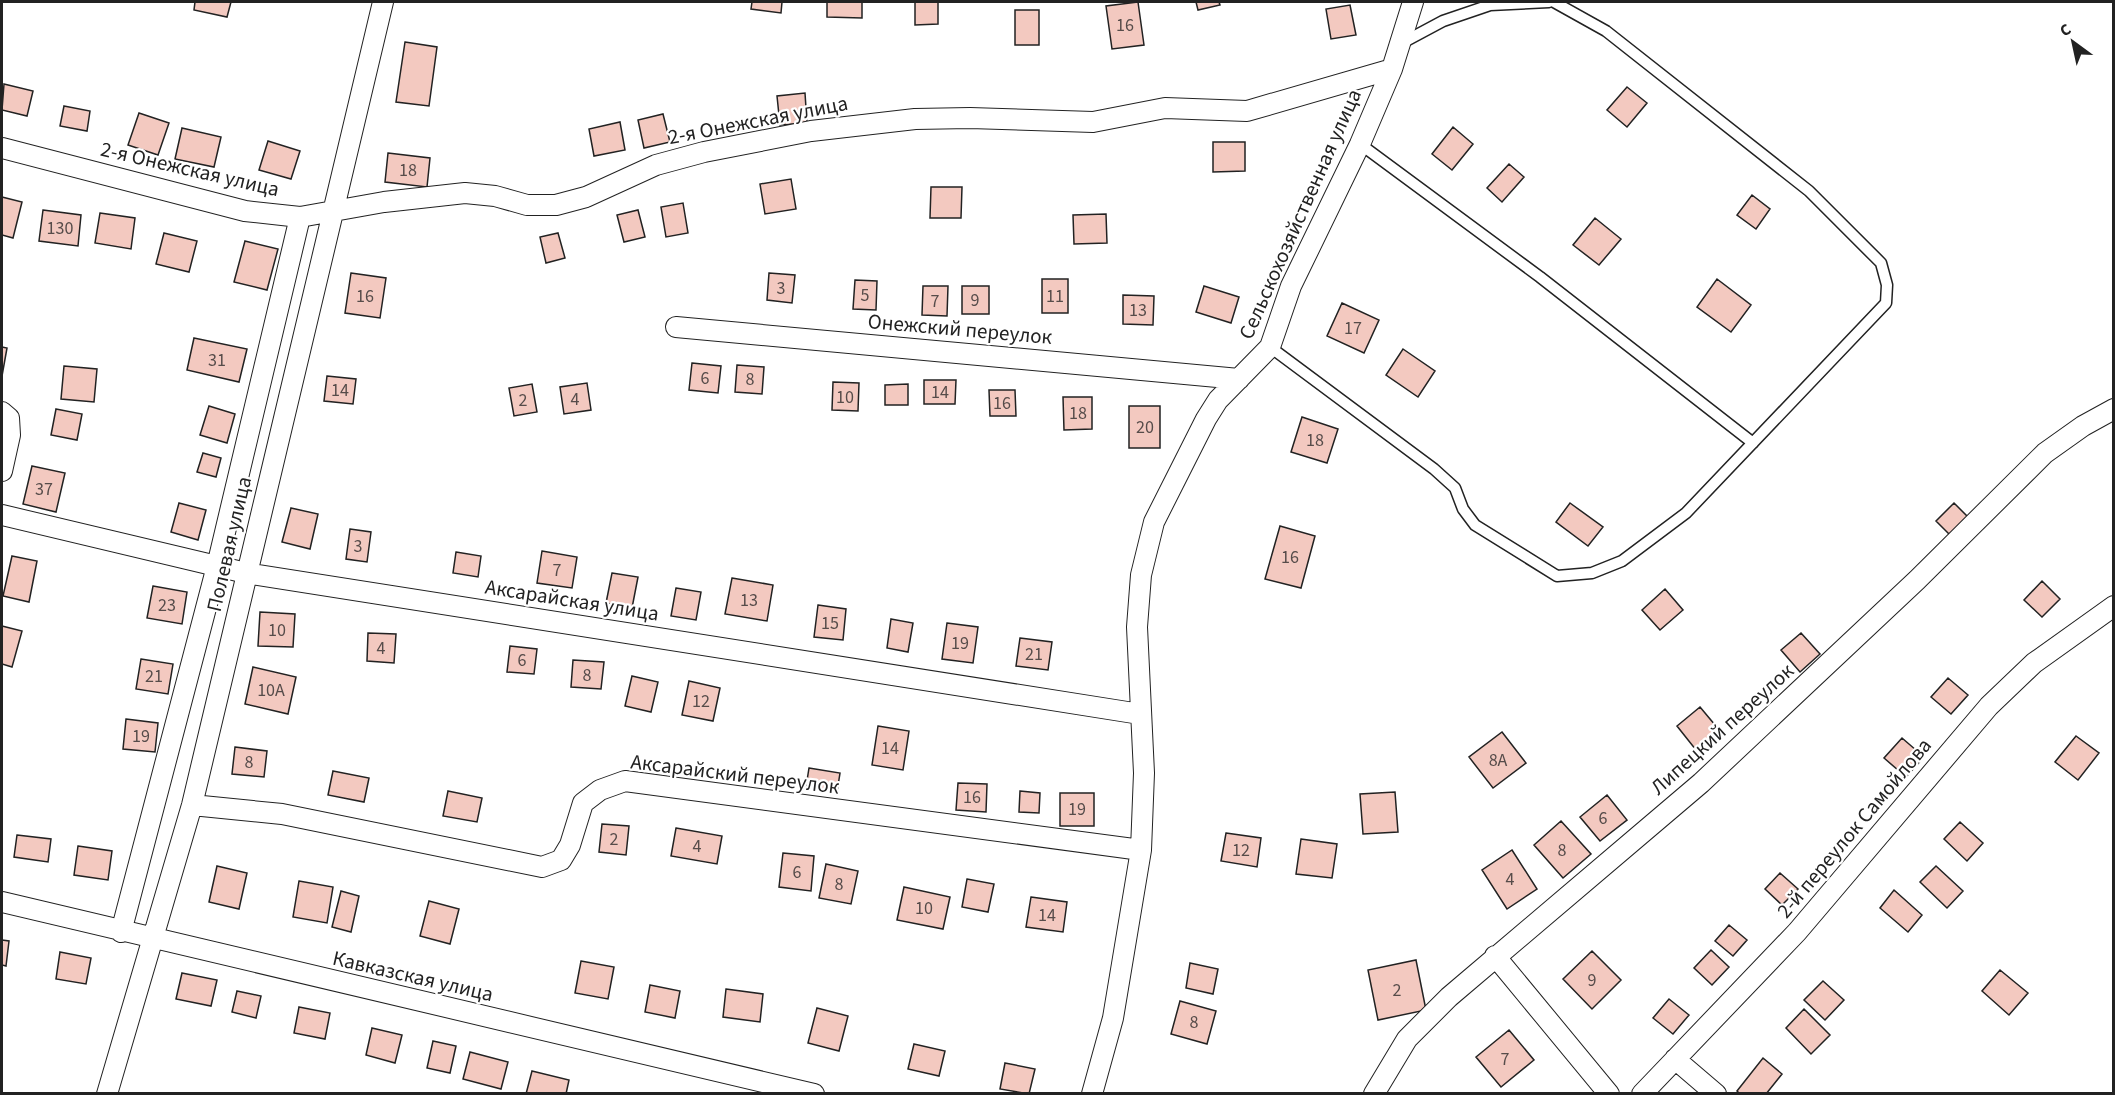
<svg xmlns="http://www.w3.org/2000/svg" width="2115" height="1095" font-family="'Source Sans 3',sans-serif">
  <rect width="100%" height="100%" fill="#fff"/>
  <path fill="#f3c9c0" stroke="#222" stroke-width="1.5" d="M195,2H231L227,17L194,10Z
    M752,2H782L781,13L751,9Z
    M827,2H862V18L827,17Z
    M915,2H938V24L915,25Z
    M1138,2L1144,45L1112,49L1106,6Z
    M1196,2H1219L1220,5L1198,10Z
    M1350,5L1356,35L1331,39L1326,9Z
    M1015,10H1039V45H1015Z
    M405,42L437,47L429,106L396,102Z
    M4,84L33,91L27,116L2,110Z
    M1627,87L1647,103L1627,127L1607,110Z
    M805,93L807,123L780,125L777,96Z
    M64,106L90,111L87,131L60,126Z
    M139,113L169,123L158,155L128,145Z
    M663,114L670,142L644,148L638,120Z
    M620,122L625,150L594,156L589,129Z
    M1453,127L1473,144L1452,170L1432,154Z
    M182,128L221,137L214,167L175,159Z
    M268,141L300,151L291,179L259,170Z
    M1213,142H1245V171L1213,172Z
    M388,153L430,158L427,187L385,182Z
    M1509,164L1524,177L1502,202L1487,188Z
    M791,179L796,209L765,214L760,184Z
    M931,187H962L961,218H930Z
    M1752,195L1770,209L1756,229L1737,215Z
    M2,197L22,202L13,238L2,235Z
    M683,203L688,233L666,237L661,207Z
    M43,210L81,215L78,246L39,241Z
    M638,210L645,237L624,242L617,215Z
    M100,213L135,218L131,249L95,243Z
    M1106,214L1107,243L1074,244L1073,215Z
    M1595,218L1621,239L1599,265L1573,245Z
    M164,233L197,241L189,272L156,264Z
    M558,233L565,258L546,263L540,237Z
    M245,241L278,249L267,290L234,282Z
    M351,273L386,278L380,318L345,313Z
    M769,273L795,275L792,303L767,300Z
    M1042,279H1068V313H1042Z
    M1717,279L1751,305L1731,332L1697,307Z
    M855,280L877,281L876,310L853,309Z
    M923,286H948L947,316L922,315Z
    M962,286H989V314H962Z
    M1204,286L1239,297L1231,323L1196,312Z
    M1123,295L1154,296L1153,325L1123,324Z
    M1342,303L1379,320L1364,353L1327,336Z
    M194,338L247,349L239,382L187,370Z
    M2,347L7,348L2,376Z
    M1403,349L1435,371L1418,397L1386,375Z
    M692,363L721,366L718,393L689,390Z
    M737,365L764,367L762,394L735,392Z
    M64,366L97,369L94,402L61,399Z
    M327,376L356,379L353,404L324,401Z
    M924,380H956L955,404H924Z
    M833,382L859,383L858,411L832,410Z
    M587,383L591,410L564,414L560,387Z
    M532,384L537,412L514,416L509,388Z
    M908,384V405H885V385Z
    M989,390H1015L1016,416H990Z
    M1063,397H1092V429L1064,430Z
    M209,406L235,414L227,443L200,435Z
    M1129,406H1160V448H1129Z
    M56,409L82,414L77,440L51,435Z
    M1302,417L1338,429L1327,463L1291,452Z
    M203,453L221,458L216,477L197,472Z
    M32,466L65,473L56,512L23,504Z
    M179,503L206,510L198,540L171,532Z
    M1570,503L1603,527L1588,546L1556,522Z
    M1954,503L1970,519L1952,537L1936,521Z
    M291,508L318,514L310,549L282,542Z
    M1280,526L1315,536L1301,588L1265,579Z
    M350,529L371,532L367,562L346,559Z
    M542,551L577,557L572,588L537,583Z
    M456,552L481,556L478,577L453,573Z
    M12,556L37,561L29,602L3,596Z
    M612,573L638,577L632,608L606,603Z
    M732,578L773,585L767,621L725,614Z
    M2042,581L2060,599L2042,617L2024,600Z
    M153,586L187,592L182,624L147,618Z
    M676,588L701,592L696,620L671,616Z
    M1665,589L1683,610L1660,630L1642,610Z
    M818,605L846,609L843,640L814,637Z
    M260,612L295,614L293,647L258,646Z
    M891,619L913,623L908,652L887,648Z
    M947,623L978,627L973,663L942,659Z
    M2,626L22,631L12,667L2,664Z
    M368,633L396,634L394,663L367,661Z
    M1801,633L1820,654L1800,672L1781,650Z
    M1020,638L1052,642L1048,670L1016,666Z
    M510,646L537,649L534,674L507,672Z
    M141,659L173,664L168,694L136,689Z
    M573,660L604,662L601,689L571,687Z
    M253,667L296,677L288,714L245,704Z
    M632,676L658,682L651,712L625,706Z
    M1948,678L1968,695L1951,714L1931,697Z
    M689,681L720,688L713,721L682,715Z
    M1700,707L1720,731L1696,750L1677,726Z
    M126,719L158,723L155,752L123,749Z
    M878,726L909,731L903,770L872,765Z
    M1502,732L1526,763L1493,788L1469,757Z
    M2076,736L2099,753L2078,780L2055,762Z
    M1902,738L1924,757L1906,777L1884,758Z
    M235,747L267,751L264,777L232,774Z
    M809,768L840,773L837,792L806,787Z
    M333,771L369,778L364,802L328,795Z
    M958,783L987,784L986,812L956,810Z
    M448,791L482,798L477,822L443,816Z
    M1020,791L1040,793L1039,813L1019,812Z
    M1395,792L1398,832L1363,834L1360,794Z
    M1060,793H1094V826H1060Z
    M1607,795L1627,820L1600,841L1580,817Z
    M1561,821L1591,854L1563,878L1534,845Z
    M1960,822L1983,843L1967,861L1944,839Z
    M602,824L629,826L626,855L599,852Z
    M676,828L722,836L717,864L671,856Z
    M1226,833L1261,838L1257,867L1221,861Z
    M17,835L51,839L48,862L14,857Z
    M1301,839L1337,844L1332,878L1296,874Z
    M78,846L112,851L108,880L74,875Z
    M1512,850L1537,889L1507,909L1482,870Z
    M783,853L814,856L811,891L779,887Z
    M826,864L858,871L851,904L819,898Z
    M217,866L247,873L239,909L209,902Z
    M1936,866L1963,891L1947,908L1920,882Z
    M1780,873L1798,889L1782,905L1765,889Z
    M967,879L994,884L988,912L962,907Z
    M299,881L333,887L327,923L293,917Z
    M904,887L950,897L943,929L897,920Z
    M1894,890L1922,915L1908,932L1880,908Z
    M341,891L359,896L351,932L332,927Z
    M1031,897L1067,902L1063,932L1026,927Z
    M429,901L459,909L450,944L420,936Z
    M1729,925L1747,940L1733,956L1715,941Z
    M2,940L9,941L6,966L2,965Z
    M1711,950L1729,967L1712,985L1694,968Z
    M1592,951L1621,980L1592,1009L1563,979Z
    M60,952L91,958L86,984L56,979Z
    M1416,960L1426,1010L1378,1020L1368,970Z
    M581,961L614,967L608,999L575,993Z
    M1190,963L1218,969L1213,994L1186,988Z
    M2000,970L2028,993L2009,1015L1982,991Z
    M182,973L217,980L211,1006L176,999Z
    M1823,981L1844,1000L1825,1020L1804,1000Z
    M650,985L680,991L675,1018L645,1012Z
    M726,989L763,994L760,1022L723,1017Z
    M237,991L261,996L256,1018L232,1012Z
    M1669,999L1689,1015L1673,1034L1653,1018Z
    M1180,1001L1216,1011L1207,1044L1171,1034Z
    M299,1007L330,1013L325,1039L294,1033Z
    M817,1008L848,1016L839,1051L808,1043Z
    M1804,1009L1830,1035L1811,1054L1786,1028Z
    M372,1028L402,1035L395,1063L366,1055Z
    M1509,1030L1534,1060L1501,1087L1476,1057Z
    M433,1041L456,1046L450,1073L427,1068Z
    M914,1044L945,1051L939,1076L908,1069Z
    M470,1052L508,1062L501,1089L463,1079Z
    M1763,1058L1782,1074L1766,1094H1740L1737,1091Z
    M1005,1063L1035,1069L1029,1094L1000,1089Z
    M532,1071L569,1080L566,1094H526Z"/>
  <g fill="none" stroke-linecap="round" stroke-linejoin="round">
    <g stroke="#222" stroke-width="13">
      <path id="lane" d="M1400,44L1443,21L1490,5L1549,2
        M1360,144L1540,277L1753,443
        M1270,347L1434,469L1455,488L1463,509L1475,525L1557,576L1592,573L1622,561L1686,513L1886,303L1887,285L1881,263L1809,191L1606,31L1554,2"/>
    </g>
    <g stroke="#222" stroke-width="22">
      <path id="street" d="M2,148L245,211L300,217L384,202L465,193L495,196L527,205H556L586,197L656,165L704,152L811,131L915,119L970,118L1093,122L1165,108L1247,111L1392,69
        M676,327L1239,379
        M2,412L9,418L10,435L2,471
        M2,515L246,573L1140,714
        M192,805L282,814L542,867L561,860L570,845L583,803L600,790L625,781L1141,850
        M2,902L814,1094
        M121,932L217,566L300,217
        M1495,956L1609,1094
        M1675,1059L1716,1094
        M107,1094L192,805L383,2
        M1092,1094L1113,1018L1141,850L1144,773L1137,627L1141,575L1154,522L1206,419L1218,400L1270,347L1291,286L1360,144L1392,69L1413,2
        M1374,1094L1407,1039L1449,997L1701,783L1917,580L2045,453L2083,426L2114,409
        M1642,1094L1797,932L1989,706L2034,663L2114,606"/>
    </g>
    <use href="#lane" stroke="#fff" stroke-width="10"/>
    <use href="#street" stroke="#fff" stroke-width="20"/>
  </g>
  <g text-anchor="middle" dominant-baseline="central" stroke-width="4.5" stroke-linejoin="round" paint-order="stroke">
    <g font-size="18" fill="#564c4a">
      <text x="1125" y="25">16</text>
      <text x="408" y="170">18</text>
      <text x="60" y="228">130</text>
      <text x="781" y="288">3</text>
      <text x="865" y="295">5</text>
      <text x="365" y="296">16</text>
      <text x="1055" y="296">11</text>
      <text x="975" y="300">9</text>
      <text x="935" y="301">7</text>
      <text x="1138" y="310">13</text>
      <text x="1353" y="328">17</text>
      <text x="217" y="360">31</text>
      <text x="705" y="378">6</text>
      <text x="750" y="379">8</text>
      <text x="340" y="390">14</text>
      <text x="940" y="392">14</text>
      <text x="845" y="397">10</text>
      <text x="575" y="399">4</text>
      <text x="523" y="400">2</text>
      <text x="1002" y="403">16</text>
      <text x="1078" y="413">18</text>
      <text x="1145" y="427">20</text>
      <text x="1315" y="440">18</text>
      <text x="44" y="489">37</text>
      <text x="358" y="546">3</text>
      <text x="1290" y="557">16</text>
      <text x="557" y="570">7</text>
      <text x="749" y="600">13</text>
      <text x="167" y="605">23</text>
      <text x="830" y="623">15</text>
      <text x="277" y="630">10</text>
      <text x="960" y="643">19</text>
      <text x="381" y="648">4</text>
      <text x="1034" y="654">21</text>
      <text x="522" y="660">6</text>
      <text x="587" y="675">8</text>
      <text x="154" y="676">21</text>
      <text x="271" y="690">10А</text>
      <text x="701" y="701">12</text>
      <text x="141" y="736">19</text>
      <text x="890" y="748">14</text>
      <text x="1498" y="760">8А</text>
      <text x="249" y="762">8</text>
      <text x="972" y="797">16</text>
      <text x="1077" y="809">19</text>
      <text x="1603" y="818">6</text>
      <text x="614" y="839">2</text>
      <text x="697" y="846">4</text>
      <text x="1241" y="850">12</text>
      <text x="1562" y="850">8</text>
      <text x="797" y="872">6</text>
      <text x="1510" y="879">4</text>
      <text x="839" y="884">8</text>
      <text x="924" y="908">10</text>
      <text x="1047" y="915">14</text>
      <text x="1592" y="980">9</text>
      <text x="1397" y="990">2</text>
      <text x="1194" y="1022">8</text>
      <text x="1505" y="1059">7</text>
    </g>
    <g font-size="21" fill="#222" stroke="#fff">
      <text transform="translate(758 120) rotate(-11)">2-я Онежская улица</text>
      <text transform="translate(190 169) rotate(13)">2-я Онежская улица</text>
      <text transform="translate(1300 214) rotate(-66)">Сельскохозяйственная улица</text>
      <text transform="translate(960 329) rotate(5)">Онежский переулок</text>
      <text transform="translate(229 544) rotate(-77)">Полевая улица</text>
      <text transform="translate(572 600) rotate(9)">Аксарайская улица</text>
      <text transform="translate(1722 729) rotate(-42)">Липецкий переулок</text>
      <text transform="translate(735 774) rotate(7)">Аксарайский переулок</text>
      <text transform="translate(1854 828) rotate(-50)">2-й переулок Самойлова</text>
      <text transform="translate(413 976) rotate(13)">Кавказская улица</text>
    </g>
  </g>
  <rect width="2115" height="1095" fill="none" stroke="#222222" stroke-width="6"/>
  <g transform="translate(2073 42) rotate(327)" stroke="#ffffff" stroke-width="4.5" paint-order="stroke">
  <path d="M0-4.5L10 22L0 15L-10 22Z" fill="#222222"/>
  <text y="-9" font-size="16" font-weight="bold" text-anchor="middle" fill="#222222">С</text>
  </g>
</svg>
